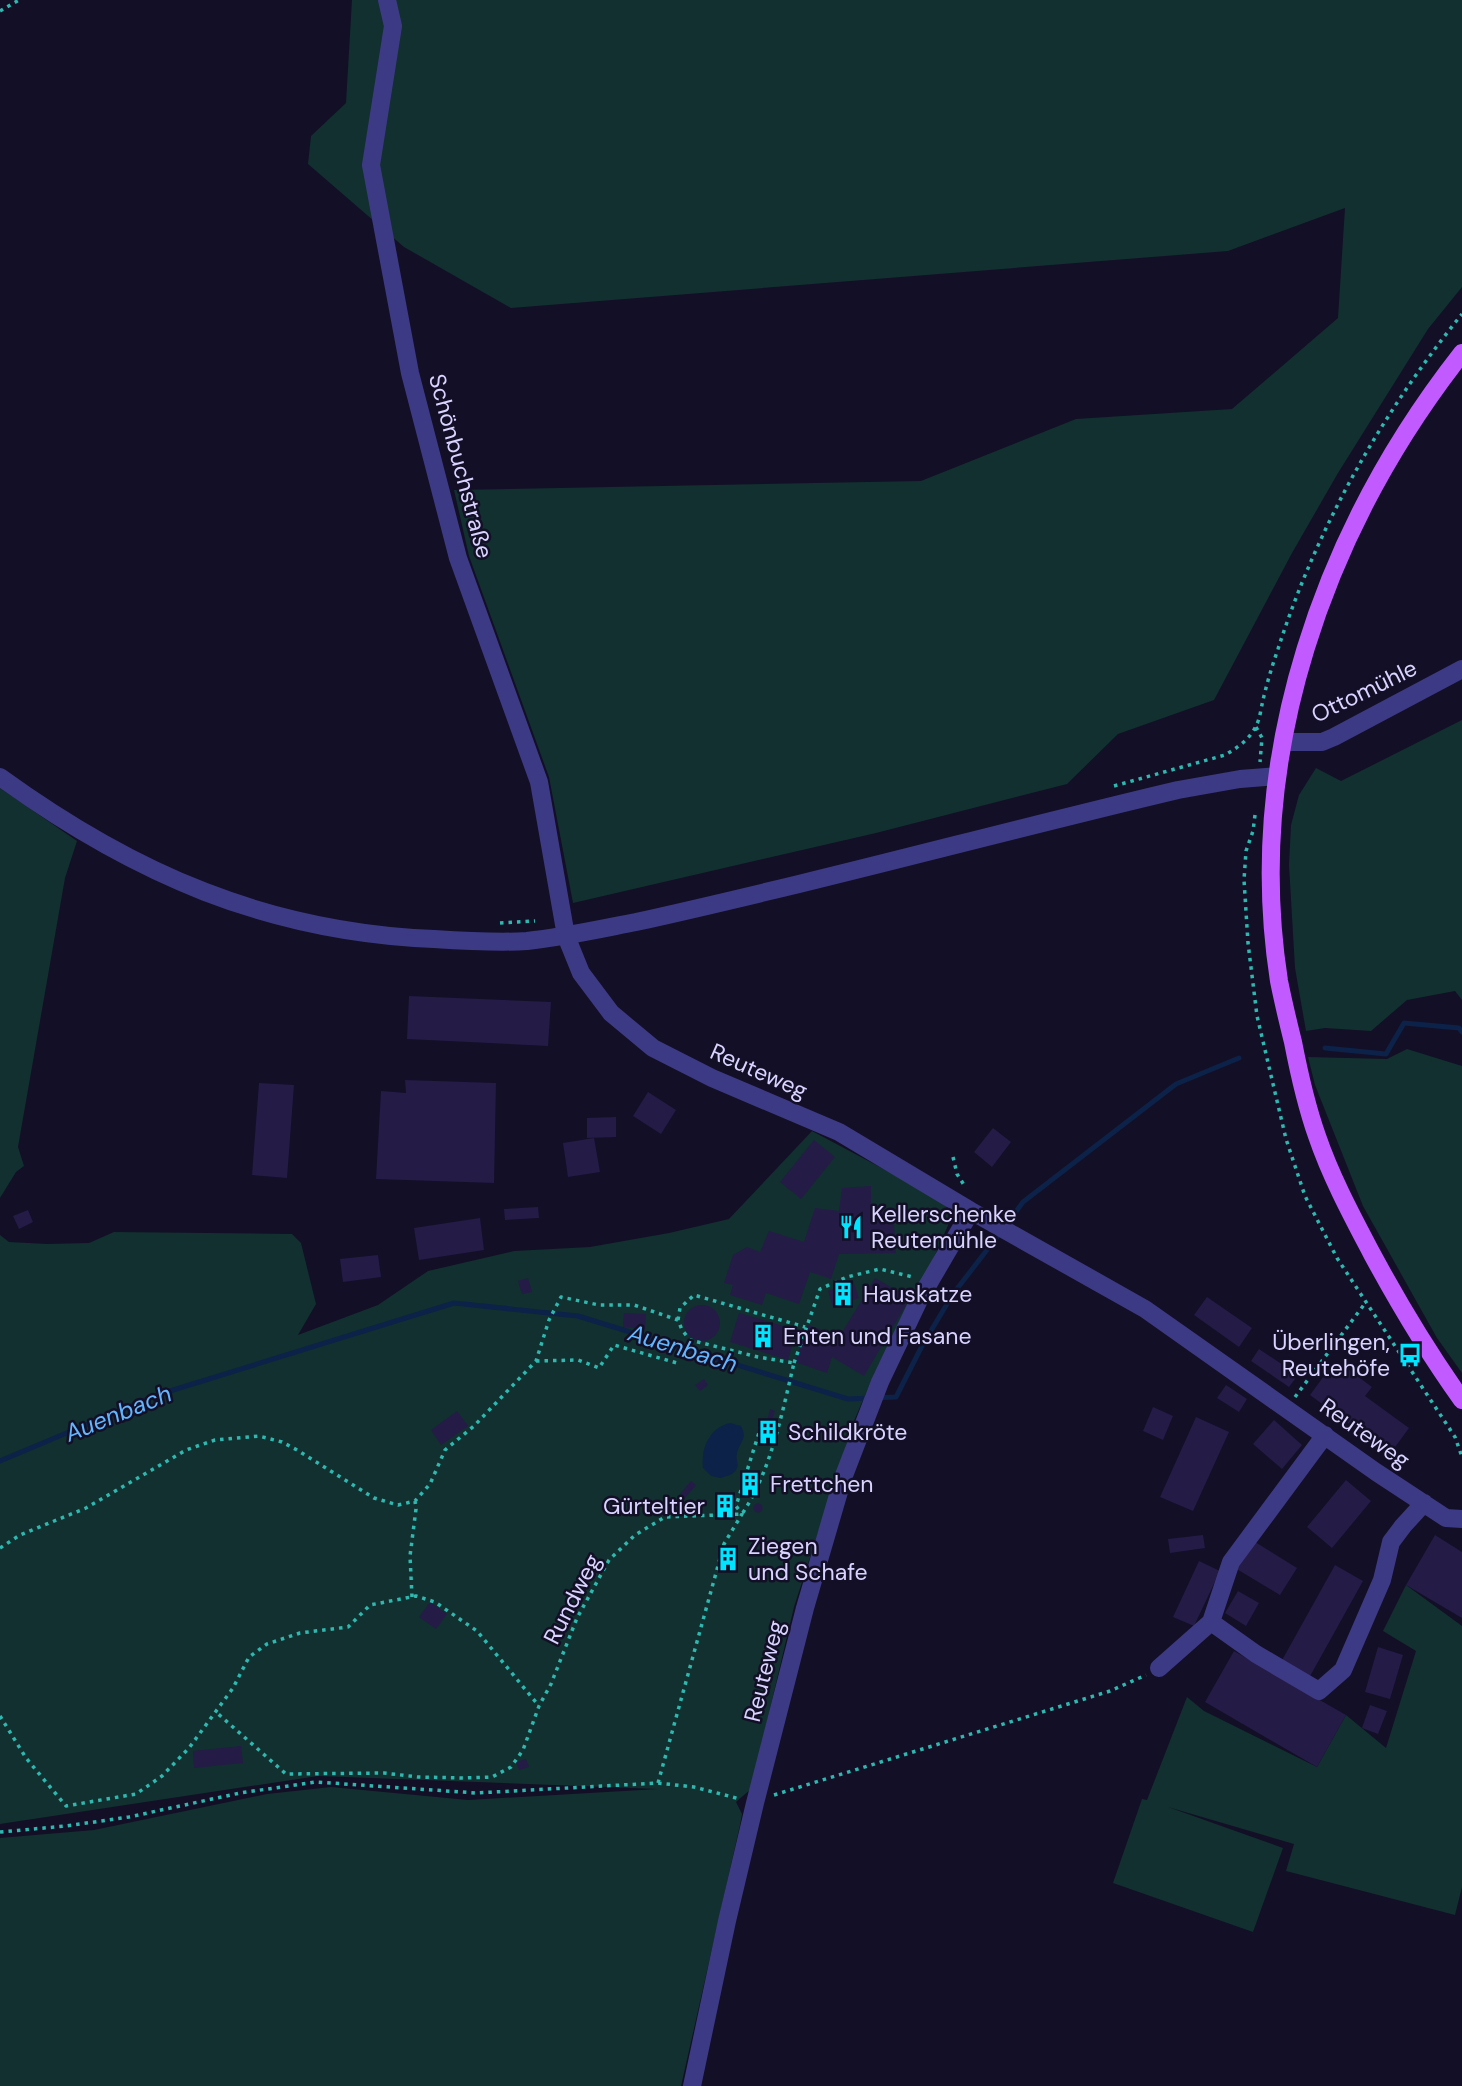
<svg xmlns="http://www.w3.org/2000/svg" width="1462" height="2086" font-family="'DM Sans',sans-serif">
  <rect width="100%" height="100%" fill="#130f26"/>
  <path fill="#12302f" d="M352,0H1462V287L1428,329L1338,473L1292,553L1214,700L1118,734L1067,784L876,833L573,903L549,777L469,556L454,490L921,481L1076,419L1232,409L1338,318L1345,208L1228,251L511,308L404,247L308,164L311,136L346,103Z
    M1462,720V1000L1455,991L1407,1000L1371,1031L1325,1028L1306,1031L1295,968L1289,865L1291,825L1299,795L1316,768L1341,781Z
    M0,788L77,841L65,878L18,1147L24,1166L16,1172L0,1198Z
    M1407,1049L1462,1066V1373L1437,1338L1363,1206L1315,1085L1308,1057L1387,1059Z
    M812,1131L938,1198L953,1214L924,1280L875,1372L854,1421L794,1607L751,1789L736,1802L742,1814L740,1825L681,2086H0V1838L94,1830L267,1794L331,1787L468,1800L658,1789L318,1776L0,1824V1235L9,1242L47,1244L89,1243L114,1232L292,1234L301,1243L316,1304L298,1335L378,1305L428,1271L514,1251L590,1247L669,1233L729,1219Z
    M1406,1585L1462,1626V1887L1455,1915L1286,1871L1294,1844L1168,1807L1283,1848L1253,1932L1113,1883L1142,1799L1147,1800L1187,1697L1204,1711L1317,1767L1346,1715L1386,1748L1416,1651L1383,1631Z"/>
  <path fill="#0c2248" d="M730,1423L741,1426C748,1439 740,1441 737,1453C735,1459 740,1465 736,1470C733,1475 726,1476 721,1478L711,1476L703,1468C701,1448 709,1428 730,1423Z"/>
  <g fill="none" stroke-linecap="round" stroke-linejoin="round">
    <path stroke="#0c2248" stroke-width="5" d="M1325,1048L1386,1054L1404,1023L1459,1028L1462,1032
      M1006,1225L1023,1202L1176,1084L1239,1058
      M0,1461L157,1395L454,1303L578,1316L848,1399L896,1397L923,1344L953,1294L1000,1233"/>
  </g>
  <path fill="#241b47" d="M409,996L551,1002L548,1046L407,1039Z
    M405,1080L496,1083L494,1183L376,1179L381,1091L406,1093Z
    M259,1083L294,1085L287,1178L252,1175Z
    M648,1092L676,1110L661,1134L633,1116Z
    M616,1117V1137L587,1138V1118Z
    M993,1128L1011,1142L992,1167L974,1152Z
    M594,1138L600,1172L568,1177L563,1143Z
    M814,1140L835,1157L801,1199L780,1182Z
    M871,1186V1212L893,1211L896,1253L839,1254L831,1279L810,1272L799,1304L766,1293L762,1305L730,1295L733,1285L724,1283L733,1255L747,1247L760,1252L769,1231L804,1242L815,1208L839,1211L842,1188Z
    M538,1207L539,1218L505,1220L504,1209Z
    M28,1210L33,1222L19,1229L13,1216Z
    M480,1218L484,1250L419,1260L414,1228Z
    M378,1255L381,1277L343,1282L340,1259Z
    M528,1278L532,1292L522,1294L518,1281Z
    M875,1278L910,1298L864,1376L832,1357L827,1373L795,1362L808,1325L840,1336Z
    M853,1281L859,1298L833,1307L828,1291Z
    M1207,1297L1252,1328L1239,1347L1194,1315Z
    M684 1323a18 18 0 1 1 36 0a18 18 0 1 1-36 0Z
    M624,1313L646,1314L645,1329L623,1327Z
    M739,1313L797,1330L788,1360L730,1342Z
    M1259,1349L1298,1375L1289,1387L1251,1361Z
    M1329,1369L1341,1378L1348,1369L1372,1387L1365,1396L1409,1428L1390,1454L1310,1395Z
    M704,1379L708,1385L700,1391L695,1385Z
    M1226,1385L1247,1399L1239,1412L1217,1398Z
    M1153,1407L1173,1416L1163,1440L1143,1431Z
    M770,1409L775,1411L771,1423L767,1422Z
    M457,1411L468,1426L441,1445L431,1430Z
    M1196,1417L1229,1432L1193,1511L1160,1497Z
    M1274,1420L1302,1445L1282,1469L1253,1444Z
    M765,1424L775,1427L770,1440L761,1437Z
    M747,1474L757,1476L754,1493L744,1491Z
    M1346,1480L1371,1501L1332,1548L1307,1527Z
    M691,1481L696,1485L685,1498L680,1494Z
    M728,1503L729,1512H722L721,1504Z
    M753.5 1508a4.5 4.5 0 1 1 9 0a4.5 4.5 0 1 1-9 0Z
    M1203,1535L1205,1548L1170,1553L1168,1539Z
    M1435,1535L1462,1552V1618L1406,1585Z
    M1252,1540L1297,1568L1280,1595L1235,1568Z
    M723,1550L737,1553L733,1568L720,1564Z
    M1199,1561L1220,1571L1194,1626L1173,1617Z
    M1335,1565L1363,1581L1309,1678L1281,1662Z
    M1238,1591L1259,1603L1246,1626L1225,1613Z
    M430,1602L447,1614L436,1629L419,1617Z
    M1378,1647L1403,1655L1390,1699L1365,1692Z
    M1234,1651L1346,1715L1317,1767L1205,1702Z
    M1370,1705L1387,1711L1378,1734L1362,1728Z
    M241,1746L243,1763L194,1768L193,1751Z
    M526,1759L529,1767L519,1770L516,1762Z"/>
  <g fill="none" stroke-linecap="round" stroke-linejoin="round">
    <path stroke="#2fb8b0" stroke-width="3.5" stroke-dasharray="3.5 5" stroke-linecap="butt" d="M0,11L19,0
      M1256,727L1262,738L1260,762
      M1114,786L1225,755C1237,748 1250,739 1256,726C1260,719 1261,708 1263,700C1267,683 1272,666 1278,649C1317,527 1382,413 1462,314
      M1255,815L1253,831L1246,851L1244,880L1248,943L1257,1016L1286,1139L1305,1196L1337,1258L1455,1437L1462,1457
      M500,923L535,921
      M953,1157L957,1174L964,1185
      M678,1320L680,1308L694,1295L805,1327
      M536,1361L578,1360L599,1368L614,1345L677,1363
      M794,1363L820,1289L847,1277L880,1269L913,1277
      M1295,1397L1366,1302
      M0,1548L20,1535L86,1508L186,1450L215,1440L259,1436L282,1442L297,1450L374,1498L398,1505L415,1501L430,1484L445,1450L474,1426L536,1361L549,1320L561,1297L599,1305H634L678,1320L682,1330L690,1340L758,1357L794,1363C782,1413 771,1471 742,1514L665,1517L635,1535L609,1560L577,1618L551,1684L539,1706L523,1750L511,1767L492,1777L464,1778L418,1777L384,1773L286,1774L216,1712
      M412,1597L410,1556L416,1509L415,1501
      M0,1716L26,1758L66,1806L136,1794L162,1776L189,1748L233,1688L249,1657L267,1644L300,1633L348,1627L370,1605L416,1596L435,1602L477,1631L539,1706
      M658,1783L724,1544L742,1514L736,1506L762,1423
      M774,1795L1110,1691L1146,1675
      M0,1832L66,1826L129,1817L240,1793L316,1782L476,1793L658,1783L694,1787L740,1799"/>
    <path stroke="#3d3a85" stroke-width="18" d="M387,0L393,26L371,165L410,373L458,558L539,782L566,936L581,973L611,1013L653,1048L712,1078L839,1132L971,1211L1145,1309L1376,1472L1446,1518L1462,1519
      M1284,742H1322L1334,737L1462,669
      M0,777C134,874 267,932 434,939C465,941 496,943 527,941C564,937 600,929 636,922C691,910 745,897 799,884C926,853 1051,820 1178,790L1240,779L1277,776
      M1211,1622L1256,1654L1319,1691L1343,1670L1382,1580L1391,1542L1403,1526L1424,1503
      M1159,1668L1211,1622L1231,1562L1325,1435
      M692,2086L727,1921L755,1803L805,1608L843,1478L880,1382L919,1300L971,1211"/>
    <path stroke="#c25bff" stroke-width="18" d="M1462,353C1324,529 1244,756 1279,981C1283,1001 1288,1022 1293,1042C1299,1073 1306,1105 1317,1136C1331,1177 1352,1216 1372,1254C1399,1304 1429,1354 1462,1400"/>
  </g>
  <defs>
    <g id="restaurant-bare" transform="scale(1.89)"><path d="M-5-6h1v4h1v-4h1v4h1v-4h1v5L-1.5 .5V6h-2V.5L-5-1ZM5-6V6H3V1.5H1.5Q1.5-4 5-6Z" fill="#00e5ff" stroke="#130f26" stroke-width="2.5" paint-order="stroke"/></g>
    <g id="building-bare" transform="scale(1.89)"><path d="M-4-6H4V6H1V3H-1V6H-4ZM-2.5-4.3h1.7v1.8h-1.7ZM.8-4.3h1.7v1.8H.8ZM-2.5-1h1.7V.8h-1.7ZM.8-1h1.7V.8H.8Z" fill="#00e5ff" stroke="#130f26" stroke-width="2.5" paint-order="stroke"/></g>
    <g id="bus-bare" transform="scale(1.89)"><path d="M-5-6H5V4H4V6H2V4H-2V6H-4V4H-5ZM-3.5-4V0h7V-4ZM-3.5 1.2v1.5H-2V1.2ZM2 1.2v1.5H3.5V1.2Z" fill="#00e5ff" stroke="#130f26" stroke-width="2.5" paint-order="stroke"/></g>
  </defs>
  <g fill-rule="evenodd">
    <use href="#restaurant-bare" x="851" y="1227"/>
    <use href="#building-bare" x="843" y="1294"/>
    <use href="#building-bare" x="763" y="1336"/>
    <use href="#bus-bare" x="1410" y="1355"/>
    <use href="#building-bare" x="768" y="1432"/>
    <use href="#building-bare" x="750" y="1484"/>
    <use href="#building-bare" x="725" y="1506"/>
    <use href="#building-bare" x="728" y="1559"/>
  </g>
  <g text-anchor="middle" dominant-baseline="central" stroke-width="5" stroke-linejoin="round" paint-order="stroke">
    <g font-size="23" fill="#d9d4ff" stroke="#130f26">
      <text transform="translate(461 466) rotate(75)">Schönbuchstraße</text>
      <text transform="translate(1364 691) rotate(-26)">Ottomühle</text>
      <text transform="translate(759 1071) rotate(24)">Reuteweg</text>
      <text transform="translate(1365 1433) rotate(35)">Reuteweg</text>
      <text transform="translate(572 1599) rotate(-63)">Rundweg</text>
      <text transform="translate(764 1671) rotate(-76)">Reuteweg</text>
    </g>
    <g font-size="23" fill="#d9d4ff" stroke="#130f26" text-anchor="start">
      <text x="871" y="1214">Kellerschenke<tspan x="871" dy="26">Reutemühle</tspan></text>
      <text x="863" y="1294">Hauskatze</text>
      <text x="783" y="1336">Enten und Fasane</text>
      <text x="1390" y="1342" text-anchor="end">Überlingen,<tspan x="1390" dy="26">Reutehöfe</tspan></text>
      <text x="788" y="1432">Schildkröte</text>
      <text x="770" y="1484">Frettchen</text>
      <text x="705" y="1506" text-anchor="end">Gürteltier</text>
      <text x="748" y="1546">Ziegen<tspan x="748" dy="26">und Schafe</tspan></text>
    </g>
    <g font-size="24" font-style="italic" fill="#62b6ff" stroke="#130f26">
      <text transform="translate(683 1348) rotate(17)">Auenbach</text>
      <text transform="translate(118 1413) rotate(-22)">Auenbach</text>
    </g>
  </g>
</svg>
